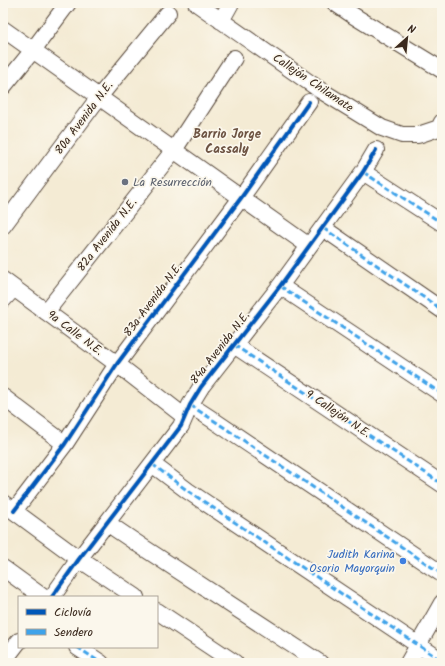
<svg xmlns="http://www.w3.org/2000/svg" width="445" height="666" font-family="Kalam,sans-serif">
  <rect width="100%" height="100%" fill="#fbf7ec"/>
  <filter id="ink" filterUnits="userSpaceOnUse"><feTurbulence type="fractalNoise" baseFrequency=".025" numOctaves="2"/><feDisplacementMap in="SourceGraphic" scale="8" xChannelSelector="R" yChannelSelector="G"/><feConvolveMatrix kernelMatrix="1 2 1 2 8 2 1 2 1" color-interpolation-filters="sRGB"/></filter>
  <filter id="wash" filterUnits="userSpaceOnUse"><feTurbulence type="fractalNoise" baseFrequency=".012" numOctaves="4" result="noise"/><feDisplacementMap in="SourceGraphic" scale="16" xChannelSelector="R" yChannelSelector="G"/><feGaussianBlur stdDeviation="0.9" result="paint"/><feColorMatrix in="noise" values="0 0 0 0 0 0 0 0 0 0 0 0 0 0 0 0 0 1.4 0 .05"/><feComposite in="paint" operator="in"/></filter>
  <g filter="url(#wash)">
    <rect width="100%" height="100%" fill="#f4ebd4"/>
  </g>
  <g filter="url(#ink)">
    <g fill="none" stroke-linecap="round" stroke-linejoin="round">
      <g stroke="#574739" stroke-width="18">
        <path id="minor" d="M196,3L320,90L382,128L402,135H418L439,128L442,122
          M335,3L354,16L442,70
          M221,21L231,3
          M3,29L309,246
          M3,87L33,50L68,3
          M363,172L442,223
          M3,226L99,97L168,13
          M323,228L442,310
          M3,280L117,364L185,417
          M280,286L442,394
          M3,300L14,288
          M46,312L174,150L234,58
          M234,345L442,484
          M3,397L65,444
          M190,405L213,420L442,574
          M152,464L188,491L442,661
          M3,503L79,559L136,597
          M14,511L65,444L117,364L241,198L309,102
          M107,523L141,546L320,663
          M3,568L43,597
          M52,597L79,559L181,426L190,405L201,387L280,286L363,172L376,150
          M157,611L235,663
          M77,647L101,663
          M3,662L19,641
          M408,663L442,603"/>
      </g>
      <use href="#minor" stroke="#fff" stroke-width="16"/>
      <path stroke="#3fa3ea" stroke-width="3" stroke-dasharray="6 3" stroke-linecap="butt" d="M363,172L442,223
        M323,228L442,310
        M280,286L442,394
        M234,345L442,484
        M190,405L213,420L442,574
        M152,464L188,491L442,661
        M77,647L101,663"/>
      <g stroke="#fbf7ec" stroke-width="6">
        <path id="cycleway" d="M14,511L65,444L117,364L241,198L309,102
          M52,597L79,559L181,426L190,405L201,387L280,286L363,172L376,150"/>
      </g>
      <use href="#cycleway" stroke="#0057b8" stroke-width="4"/>
    </g>
  </g>
  <circle fill="#6b7280" stroke="#fbf7ec" stroke-width="1.5" cx="125" cy="182" r="4"/>
  <circle fill="#3f7fe0" stroke="#fbf7ec" stroke-width="1.5" cx="403" cy="561" r="4"/>
  <g text-anchor="middle" dominant-baseline="central" stroke-width="3.5" stroke-linejoin="round" paint-order="stroke">
    <g font-size="12" fill="#3b2a1e" stroke="#fbf7ec">
      <text transform="translate(313 83) rotate(34)">Callejón Chilamate</text>
      <text transform="translate(84 118) rotate(-53)">80a Avenida N.E.</text>
      <text transform="translate(107 235) rotate(-52)">82a Avenida N.E.</text>
      <text transform="translate(153 300) rotate(-53)">83a Avenida N.E.</text>
      <text transform="translate(75 333) rotate(37)">9a Calle N.E.</text>
      <text transform="translate(220 348) rotate(-52)">84a Avenida N.E.</text>
      <text transform="translate(338 414) rotate(34)">9 Callejón N.E.</text>
    </g>
    <g font-size="12" fill="#5b616d" stroke="#fbf7ec" text-anchor="start">
      <text x="133" y="182">La Resurrección</text>
    </g>
    <g font-size="12" fill="#366cbe" stroke="#fbf7ec" text-anchor="end">
      <text x="395" y="554">Judith Karina<tspan x="395" dy="14">Osorio Mayorquin</tspan></text>
    </g>
    <g font-size="13" font-weight="bold" fill="#6d5343" stroke="#fbf7ec">
      <text x="227" y="134">Barrio Jorge<tspan x="227" dy="15">Cassaly</tspan></text>
    </g>
  </g>
  <rect width="445" height="666" fill="none" stroke="#fbf7ec" stroke-width="16"/>
  <rect x="18" y="596" width="140" height="52" fill="#fbf7ec" stroke="#aea59a"/>
  <rect x="26" y="609" width="20" height="6" fill="#0057b8" stroke="#aea59a"/>
  <text x="54" y="616" font-size="12" fill="#3b2a1e">Ciclovía</text>
  <rect x="26" y="629" width="20" height="6" fill="#3fa3ea" stroke="#aea59a"/>
  <text x="54" y="636" font-size="12" fill="#3b2a1e">Sendero</text>
  <g transform="translate(407 38) rotate(27)" stroke="#fbf7ec" stroke-width="3" paint-order="stroke">
  <path d="M0-3L7 15L0 10L-7 15Z" fill="#3b2a1e"/>
  <text y="-6" font-size="11" font-weight="bold" text-anchor="middle" fill="#3b2a1e">N</text>
  </g>
</svg>
